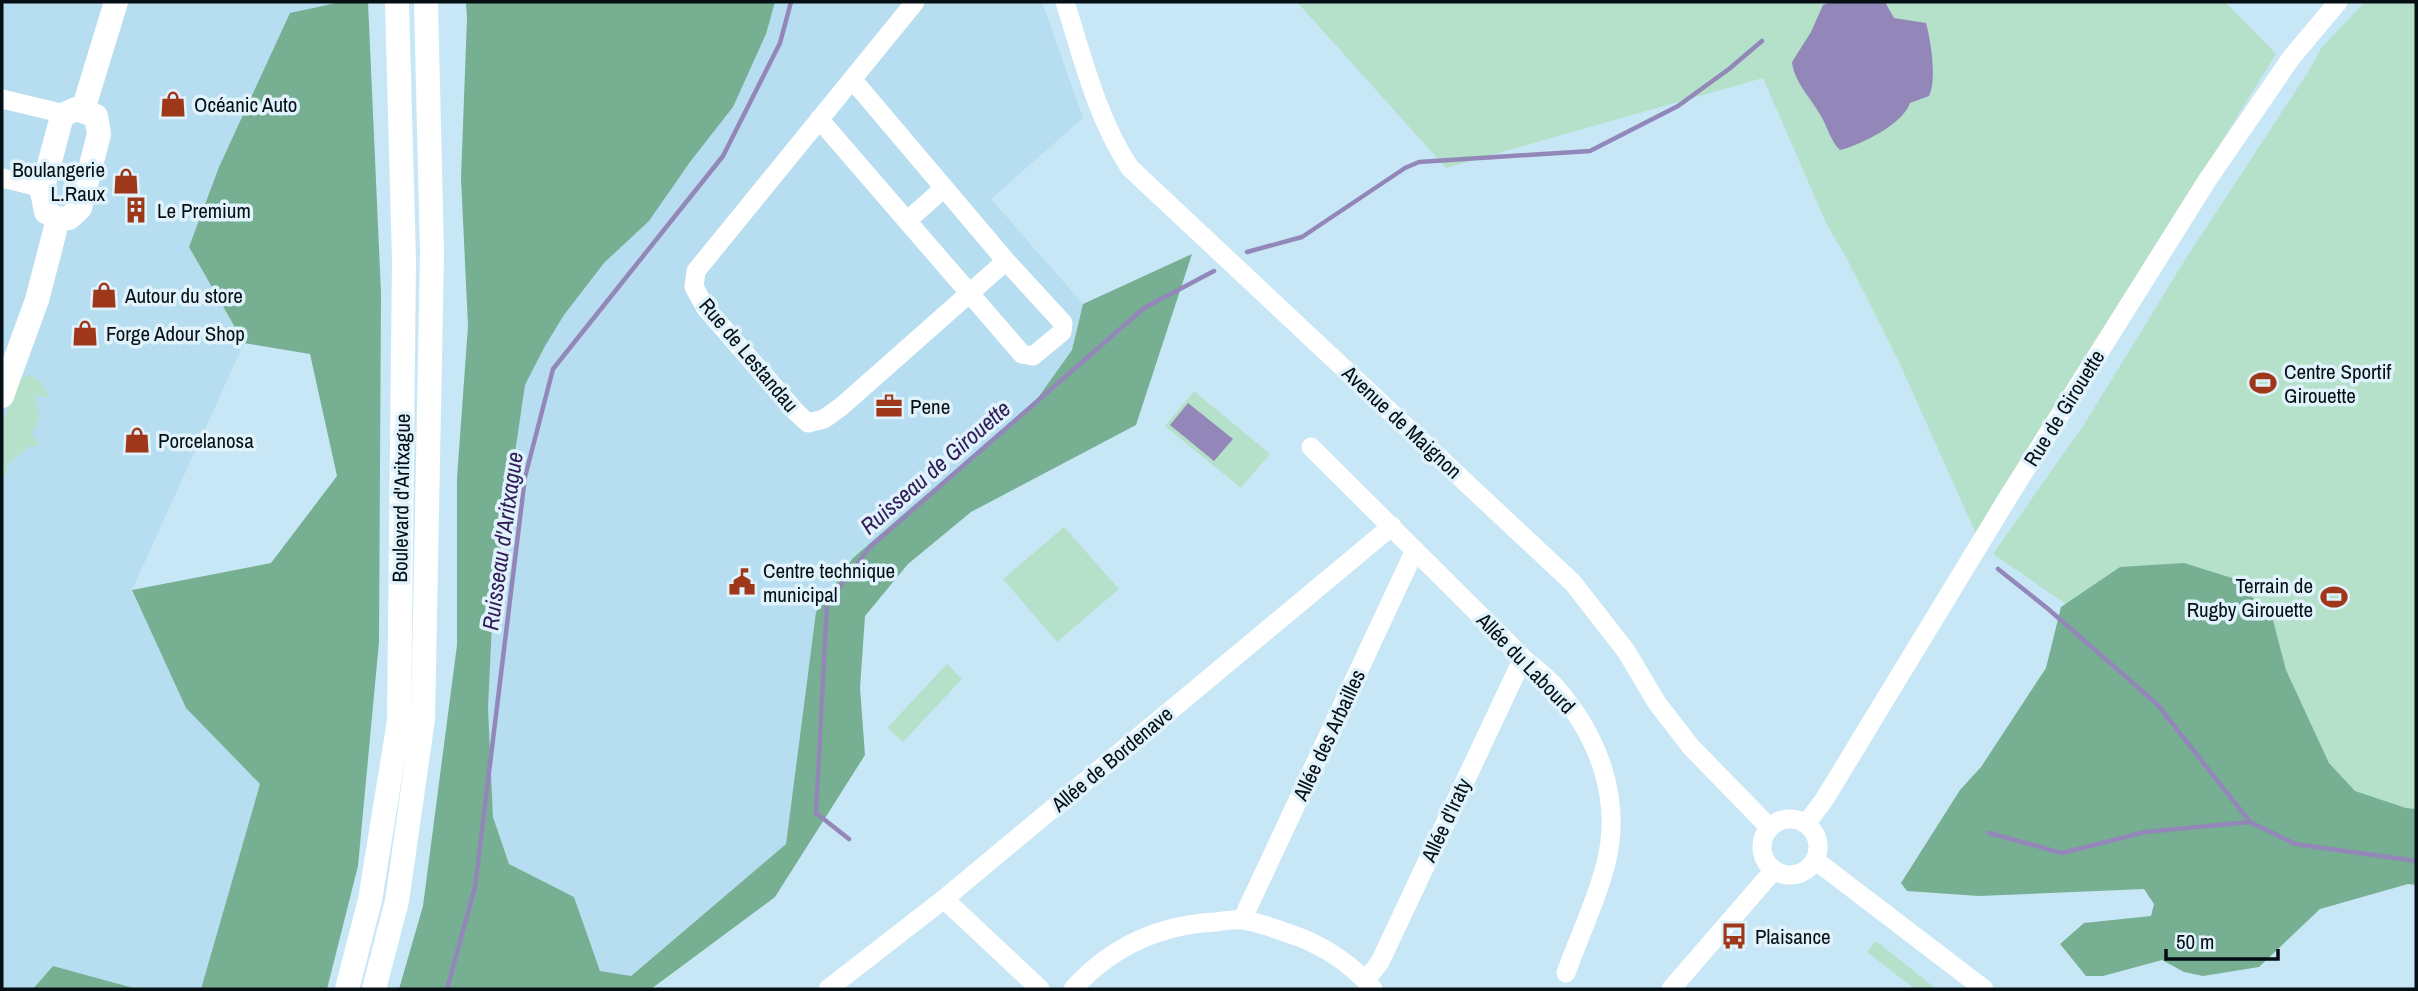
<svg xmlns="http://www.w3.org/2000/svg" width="2418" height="991" font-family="'Archivo Narrow',sans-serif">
  <rect width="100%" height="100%" fill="#c8e7f6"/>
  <path fill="#b6ddf0" d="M2,2H341L290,14L219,167L189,247L244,343L132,590L186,708L260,784L201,989H137L53,966L33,989H2Z
    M775,2H1042L1083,118L991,199L1083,304L1072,350L1037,399L853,558L816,612L786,844L630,976L600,971L574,897L509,864L493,817L488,708L493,602L525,385L545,346L564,315L604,263L649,221L690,162L733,107L766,34Z"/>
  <path fill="#b5e0c9" d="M1297,2H2225L2276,54L1977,536L1899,362L1846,257L1828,227L1763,78L1446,168Z
    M2365,2H2416V809L2406,808L2355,791L2329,763L2286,670L2272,616L2120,567L2066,604L1993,554L2085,423L2185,260L2310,69L2321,48Z
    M30,375C41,379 44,388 49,397L35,396L40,416L32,434L39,443L36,447L30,446L7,465V473L2,477V424L21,378Z
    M1194,391L1270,454L1241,488L1165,426Z
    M1064,527L1119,589L1057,642L1003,579Z
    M947,664L962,679L903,742L887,728Z
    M1876,941L1934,987L1932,989H1915L1867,952Z"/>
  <path fill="#76af92" d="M341,2H368L381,293L379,642L358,866L327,989H201L260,784L186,708L132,590L271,563L337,476L310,354L244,343L189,247L219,167L290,13Z
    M466,2H775L766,34L733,107L690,162L649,221L604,263L564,315L545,346L525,385L493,602L488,708L493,817L509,864L574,897L600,971L631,976L786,844L816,612L853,558L1037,399L1072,350L1083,304L1192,254L1136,425L971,512L908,564L865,616L860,688L865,755L775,897L651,989H399L423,906L457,645V478L468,326L461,178L467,19Z
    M2184,563L2232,578L2272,616L2286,670L2329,763L2355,791L2406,808L2416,809V885L2408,884L2320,909L2259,967L2203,976L2184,972L2162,960L2103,976H2086L2060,944L2084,923L2151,916L2154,904L2144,889L1979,896L1907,891L1901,883L1960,790L1981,767L2046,668L2061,607L2120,567Z
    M53,966L137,989H33Z"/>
  <path fill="#9387b9" d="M1832,2H1885L1894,18L1926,23C1931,41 1937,80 1929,96L1910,103C1903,124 1861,145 1840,150C1830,140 1828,128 1821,116C1811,98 1794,82 1792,62L1811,32L1823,5Z
    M1188,403L1233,439L1214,461L1170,425Z"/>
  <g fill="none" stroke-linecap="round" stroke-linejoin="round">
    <path stroke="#9387b9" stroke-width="4.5" d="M1247,252L1302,237L1405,168L1419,162L1590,151L1678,106L1729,69L1762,41
      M1998,569L2047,608L2157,704L2250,822
      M1989,833L2062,853L2145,832L2250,822L2295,844L2416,861
      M849,839L816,813L827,603L870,547L1144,308L1214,271
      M447,989L475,887L525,477L553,369L723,156L780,43L791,2"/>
    <path stroke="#fff" stroke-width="19" d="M915,2L696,271L694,287L705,307L795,411L808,423L824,419L842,406L1006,261
      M1065,2C1083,59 1097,118 1130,168L1573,583L1626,651L1657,703L1691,747L1770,828
      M2,99L65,114
      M819,119L1022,354L1033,356L1062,332L1063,323L1006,261L852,79
      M2,178L31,185L42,191
      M907,221L944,188
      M1311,447L1523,658C1534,668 1548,678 1558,690C1599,738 1622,800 1606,863C1598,897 1578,939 1566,973
      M1762 847a28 28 0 1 1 56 0a28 28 0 1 1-56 0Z
      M1806,824L1824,800L2007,499L2208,179L2291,58L2338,2
      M1815,860L1984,989
      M944,899L1040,989
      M1242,920L1415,550
      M1366,980L1380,962L1523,658
      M828,989L944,899L1392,526
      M1073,989C1111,947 1159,925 1215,922C1223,921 1233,919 1242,920C1260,922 1281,931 1299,937C1327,948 1353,966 1373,989
      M1671,989L1774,870"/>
    <path stroke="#fff" stroke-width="24" d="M76,109L96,116L99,134L80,208L69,218L58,219L46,212L42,191L61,120L65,114Z
      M83,110L116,2
      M2,396L37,300L58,219
      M347,989L370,900L399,721L404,261L397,2
      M374,989L397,901L423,719L432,253L426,2"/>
  </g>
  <defs>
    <g id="shop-bare" transform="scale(2.1)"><path d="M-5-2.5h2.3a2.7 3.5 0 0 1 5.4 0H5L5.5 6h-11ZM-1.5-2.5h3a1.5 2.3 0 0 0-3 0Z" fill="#9f381a" stroke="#e0f2fb" stroke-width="2.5" paint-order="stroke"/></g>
    <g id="building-bare" transform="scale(2.1)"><path d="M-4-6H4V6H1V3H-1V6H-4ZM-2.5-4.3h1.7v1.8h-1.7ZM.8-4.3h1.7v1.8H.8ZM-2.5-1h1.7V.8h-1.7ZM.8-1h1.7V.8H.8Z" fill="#9f381a" stroke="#e0f2fb" stroke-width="2.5" paint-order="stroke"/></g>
    <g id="stadium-bare" transform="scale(2.1)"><path d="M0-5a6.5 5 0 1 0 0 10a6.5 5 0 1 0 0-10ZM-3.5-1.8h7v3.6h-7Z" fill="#9f381a" stroke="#e0f2fb" stroke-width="2.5" paint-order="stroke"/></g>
    <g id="office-bare" transform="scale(2.1)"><path d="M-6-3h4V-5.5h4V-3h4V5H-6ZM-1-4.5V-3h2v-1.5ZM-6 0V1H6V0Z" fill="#9f381a" stroke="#e0f2fb" stroke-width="2.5" paint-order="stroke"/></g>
    <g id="civic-bare" transform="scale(2.1)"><path d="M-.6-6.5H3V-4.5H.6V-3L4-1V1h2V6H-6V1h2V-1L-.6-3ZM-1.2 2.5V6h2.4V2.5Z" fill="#9f381a" stroke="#e0f2fb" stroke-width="2.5" paint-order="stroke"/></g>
    <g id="bus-bare" transform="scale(2.1)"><path d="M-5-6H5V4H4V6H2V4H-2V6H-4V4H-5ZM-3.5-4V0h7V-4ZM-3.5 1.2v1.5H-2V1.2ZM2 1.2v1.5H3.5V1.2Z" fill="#9f381a" stroke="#e0f2fb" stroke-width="2.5" paint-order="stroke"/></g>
  </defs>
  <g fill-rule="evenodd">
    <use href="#shop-bare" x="173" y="104"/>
    <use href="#shop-bare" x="126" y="181"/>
    <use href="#building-bare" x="136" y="210"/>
    <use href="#shop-bare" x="104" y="295"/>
    <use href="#shop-bare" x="85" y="333"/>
    <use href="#stadium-bare" x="2263" y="383"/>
    <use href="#office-bare" x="889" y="406"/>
    <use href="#shop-bare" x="137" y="440"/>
    <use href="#civic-bare" x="742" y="582"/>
    <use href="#stadium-bare" x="2334" y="597"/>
    <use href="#bus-bare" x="1734" y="936"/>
  </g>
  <g text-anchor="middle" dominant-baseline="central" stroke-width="7" stroke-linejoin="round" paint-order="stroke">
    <g font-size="21" fill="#050f14" stroke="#e0f2fb" text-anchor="start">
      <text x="194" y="104">Océanic Auto</text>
      <text x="105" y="169" text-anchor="end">Boulangerie<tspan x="105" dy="24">L.Raux</tspan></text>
      <text x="157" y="210">Le Premium</text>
      <text x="125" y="295">Autour du store</text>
      <text x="106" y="333">Forge Adour Shop</text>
      <text x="2284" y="371">Centre Sportif<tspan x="2284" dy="24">Girouette</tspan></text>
      <text x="910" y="406">Pene</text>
      <text x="158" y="440">Porcelanosa</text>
      <text x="763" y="570">Centre technique<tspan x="763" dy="24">municipal</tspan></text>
      <text x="2313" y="585" text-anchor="end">Terrain de<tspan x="2313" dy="24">Rugby Girouette</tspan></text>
      <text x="1755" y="936">Plaisance</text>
    </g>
    <g font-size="21" fill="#050f14" stroke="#e0f2fb">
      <text transform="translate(749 355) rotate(50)">Rue de Lestandau</text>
      <text transform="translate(2064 408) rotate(-58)">Rue de Girouette</text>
      <text transform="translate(1402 422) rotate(43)">Avenue de Maignon</text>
      <text transform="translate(401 498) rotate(-89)">Boulevard d'Aritxague</text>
      <text transform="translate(1526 663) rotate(46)">Allée du Labourd</text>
      <text transform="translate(1329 735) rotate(-65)">Allée des Arbailles</text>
      <text transform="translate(1112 759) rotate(-40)">Allée de Bordenave</text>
      <text transform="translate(1446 820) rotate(-65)">Allée d'Iraty</text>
    </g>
    <g font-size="23" font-style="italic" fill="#321d59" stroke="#e0f2fb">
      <text transform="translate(935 467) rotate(-41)">Ruisseau de Girouette</text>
      <text transform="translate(502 541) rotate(-82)">Ruisseau d'Aritxague</text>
    </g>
  </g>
  <rect width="2418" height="991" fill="none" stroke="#050f14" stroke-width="7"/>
  <path d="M2166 949v10h112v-10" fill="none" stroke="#050f14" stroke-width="3.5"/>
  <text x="2176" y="949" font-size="21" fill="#050f14" stroke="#e0f2fb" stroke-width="5" paint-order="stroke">50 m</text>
</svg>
